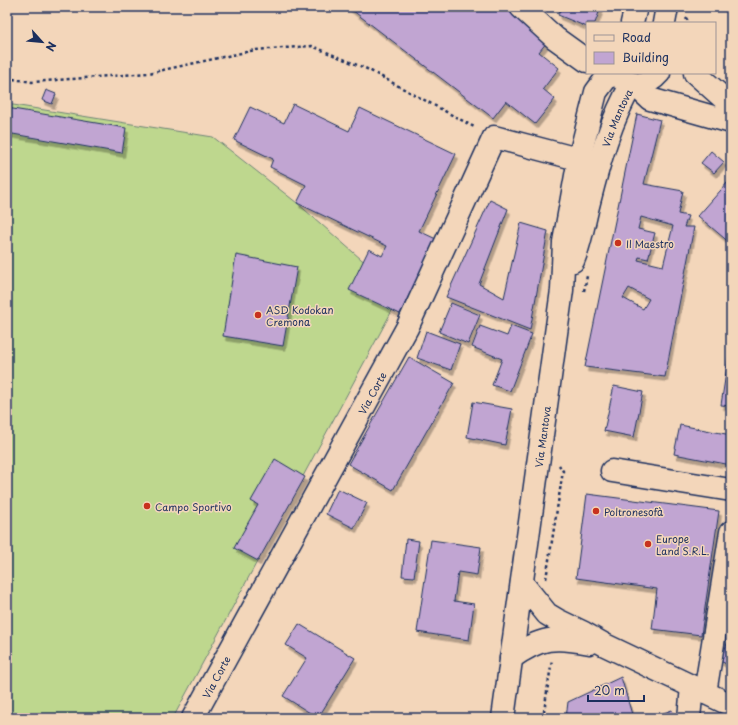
<svg xmlns="http://www.w3.org/2000/svg" width="738" height="725" font-family="'Playpen Sans',sans-serif">
  <defs>
    <filter id="shadow"><feDropShadow dx="2.5" dy="4.5" stdDeviation="0" flood-color="#0004"/></filter>
  </defs>
  <rect width="100%" height="100%" fill="#f3d6ba"/>
  <filter id="ink" filterUnits="userSpaceOnUse"><feTurbulence type="fractalNoise" baseFrequency=".025" numOctaves="2"/><feDisplacementMap in="SourceGraphic" scale="8" xChannelSelector="R" yChannelSelector="G"/><feConvolveMatrix kernelMatrix="1 2 1 2 8 2 1 2 1" color-interpolation-filters="sRGB"/></filter>
  <g filter="url(#ink)">
    <path fill="#bed78e" stroke="#6c8376" d="M7,104L213,137L297,203L401,294L173,718H7Z"/>
    <path fill="#c1a5d2" stroke="#1b2f5e" fill-rule="evenodd" filter="url(#shadow)" d="M348,7H512L551,37L539,52L559,68L543,89L555,99L535,124L506,101L493,118Z
      M562,7H601L595,23H587V27L558,15Z
      M46,90L56,94L52,104L42,100Z
      M293,104L349,131L360,108L456,154L419,231L436,239L400,314L349,290L369,249L382,256L387,246L297,203L306,185L270,167L273,159L234,140L250,107L284,123Z
      M7,108L126,128L122,153L7,133Z
      M637,114L660,120L644,184L683,191L678,214L688,216L684,227H694L665,377L585,367ZM641,217L673,226L663,266L638,260L639,257L648,259L655,233L638,229ZM629,288L649,299L643,309L623,298Z
      M711,151L724,162L714,173L701,163Z
      M728,182L731,184V244L698,216Z
      M490,200L508,209L479,284L504,298L521,223L548,231L530,330L446,297Z
      M236,255L297,267L283,346L223,336Z
      M451,303L480,315L468,344L439,332Z
      M480,326L507,336L511,326L532,334L510,391L492,385L502,359L472,347Z
      M426,331L460,344L451,370L417,358Z
      M730,347L731,348V406L721,405Z
      M409,357L454,383L393,490L348,464Z
      M614,386L643,392L634,437L604,431Z
      M473,402L512,409L505,445L467,437Z
      M680,425L731,435V465L674,454Z
      M275,459L305,477L258,561L234,548L258,505L251,501Z
      M338,489L367,503L354,528L326,514Z
      M587,494L719,511L701,635L652,629L657,589L576,578Z
      M406,539L419,541L414,577L402,576Z
      M431,540L481,547L477,575L458,572L454,601L474,604L469,640L417,632Z
      M299,624L355,658L318,718L283,696L307,658L286,645Z
      M731,634V666L720,661Z
      M621,677L633,718H566L568,702Z
      M672,710L675,718H656L655,716Z"/>
    <g fill="none" stroke-linecap="round" stroke-linejoin="round">
      <g stroke="#1b2f5e" stroke-width="25">
        <g id="minor">
          <path d="M521,7L555,38L587,61"/>
          <path d="M695,73L731,105"/>
          <path d="M635,85L650,99L731,122"/>
          <path d="M612,471L731,490"/>
          <path d="M522,583L547,614L557,620L584,633L605,645L731,705"/>
          <path d="M511,658C541,637 554,636 590,643"/>
          <path d="M705,693L731,532"/>
          <path id="s1" d="M193,718L407,328L494,137L570,157L597,161"/>
          <path d="M689,718L692,687"/>
        </g>
      </g>
      <g stroke="#1b2f5e" stroke-width="25">
        <g id="major">
          <path d="M632,23L636,7"/>
          <path d="M664,23L667,7"/>
          <path d="M620,77C633,88 648,86 659,73"/>
          <path id="s2" d="M573,261C581,242 584,221 589,202C599,162 611,119 632,84"/>
          <path id="s3" d="M503,718L562,290L564,242L579,159L596,92L610,73"/>
        </g>
      </g>
      <path stroke="#1b2f5e" stroke-width="2.5" stroke-dasharray="3 3" stroke-linecap="butt" d="M686,18L689,23
        M7,78L32,82L149,73L255,50L312,46L367,69L476,128
        M584,291L587,276
        M546,579L563,471L559,465
        M543,718L552,659"/>
      <use href="#minor" stroke="#f3d6ba" stroke-width="22"/>
      <use href="#major" stroke="#f3d6ba" stroke-width="22"/>
    </g>
  </g>
  <g fill="#c8321e" stroke="#f3d6ba" stroke-width="1.5">
    <circle cx="618" cy="243" r="4"/>
    <circle cx="258" cy="315" r="4"/>
    <circle cx="147" cy="506" r="4"/>
    <circle cx="596" cy="511" r="4"/>
    <circle cx="648" cy="544" r="4"/>
  </g>
  <g text-anchor="middle" dominant-baseline="central" stroke-width="3" stroke-linejoin="round" paint-order="stroke">
    <g font-size="10" fill="#1b2f5e" stroke="#f3d6ba">
      <text stroke="none"><textPath href="#s2" startOffset="150">Via Mantova</textPath></text>
      <text stroke="none"><textPath href="#s1" startOffset="371">Via Corte</textPath></text>
      <text stroke="none"><textPath href="#s3" startOffset="284">Via Mantova</textPath></text>
      <text stroke="none"><textPath href="#s1" startOffset="47">Via Corte</textPath></text>
    </g>
    <g font-size="10" fill="#1b2f5e" stroke="#f3d6ba" text-anchor="start">
      <text x="626" y="243">Il Maestro</text>
      <text x="266" y="309">ASD Kodokan<tspan x="266" dy="12">Cremona</tspan></text>
      <text x="155" y="506">Campo Sportivo</text>
      <text x="604" y="511">Poltronesofà</text>
      <text x="656" y="538">Europe<tspan x="656" dy="12">Land S.R.L.</tspan></text>
    </g>
  </g>
  <rect width="738" height="725" fill="none" stroke="#f3d6ba" stroke-width="24"/>
  <rect x="12" y="12" width="714" height="701" fill="none" stroke="#1b2f5e" stroke-width="1.5" filter="url(#ink)"/>
  <rect x="586" y="22" width="130" height="52" fill="#f3d6ba" stroke="#9d9395"/>
  <rect x="594" y="35" width="20" height="6" fill="#f3d6ba" stroke="#9d9395"/>
  <text x="622" y="42" font-size="12" fill="#1b2f5e">Road</text>
  <rect x="594" y="52" width="20" height="12" fill="#c1a5d2" stroke="#9d9395"/>
  <text x="622" y="62" font-size="12" fill="#1b2f5e">Building</text>
  <g transform="translate(42 42) rotate(117)" stroke="#f3d6ba" stroke-width="3" paint-order="stroke">
  <path d="M0-3L7 15L0 10L-7 15Z" fill="#1b2f5e"/>
  <text y="-6" font-size="11" font-weight="bold" text-anchor="middle" fill="#1b2f5e">N</text>
  </g>
  <path d="M588 695v6h56v-6" fill="none" stroke="#1b2f5e" stroke-width="2"/>
  <text x="594" y="695" font-size="12" fill="#1b2f5e" stroke="#f3d6ba" stroke-width="3" paint-order="stroke">20 m</text>
</svg>
